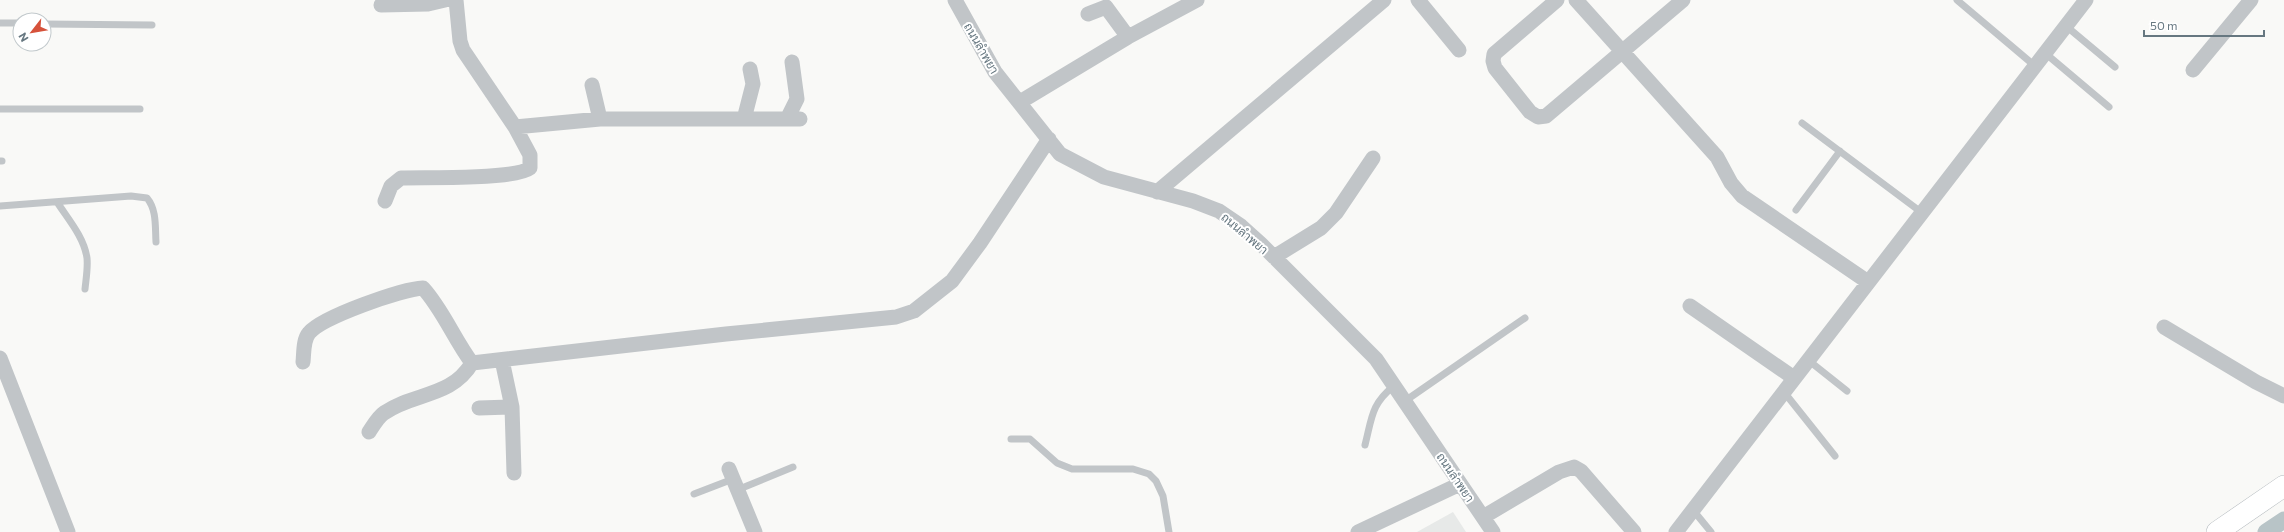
<svg xmlns="http://www.w3.org/2000/svg" width="2284" height="532" font-family="Commissioner,Sarabun,sans-serif">
  <rect width="100%" height="100%" fill="#f9f9f7"/>
  <path fill="#e7e9e8" d="M1453,512L1466,532H1417Z"/>
  <g fill="none" stroke-linecap="round" stroke-linejoin="round">
    <path stroke="#b8c4c7" stroke-width="17" d="M2266,532L2284,520"/>
    <g stroke="#b3b9bd" stroke-width="22">
      <path id="secondary" d="M2217,532L2284,486"/>
    </g>
    <path stroke="#c1c5c8" stroke-width="7" d="M1957,0L2035,66
      M0,23H20
      M44,24L152,25
      M2066,26L2115,67
      M2045,53L2109,107
      M0,109H140
      M1802,123L1921,212
      M0,161H2
      M57,202C68,219 84,237 87,258C88,268 86,279 85,289
      M0,206L131,196L147,198C157,210 155,227 156,242
      M1796,210L1840,151
      M1808,360L1847,391
      M1784,392L1835,456
      M1405,401L1525,318
      M1011,439H1030L1057,463L1072,469H1133L1149,474L1156,481L1163,496L1169,532
      M1365,445C1372,418 1371,404 1394,386
      M737,490L793,467
      M694,494L733,479
      M1693,510L1711,532"/>
    <path stroke="#c1c5c8" stroke-width="15" d="M955,0L995,72L1060,154L1104,177L1193,201L1219,211L1241,226L1261,244L1376,359L1493,532
      M1418,0L1459,50
      M1557,0L1494,54L1493,61L1495,68L1530,112L1538,117L1546,116L1683,0
      M1576,0L1717,157L1731,183L1742,196L1868,282
      M381,5L428,4L445,0
      M1088,14L1106,7L1128,37
      M2193,70L2251,0
      M592,85L600,119
      M1020,102L1128,37L1197,0
      M744,119L753,84L750,69
      M787,119L797,99L792,62
      M515,127L600,119H800
      M1157,192L1384,0
      M385,201L391,186L401,178C425,177 515,180 530,168V155L515,127L463,50L460,41L456,0
      M1274,257L1321,228L1336,213L1373,158
      M1690,306L1794,378
      M2164,327L2256,382L2284,396
      M0,358L68,532
      M502,360L512,407L514,473
      M303,362C304,353 303,340 309,333C322,317 402,289 423,288C443,310 454,339 472,363
      M479,408L512,407
      M369,432C373,426 378,417 384,413C414,392 451,398 472,363L726,334L896,317L914,311L952,281L980,243L1049,139
      M729,469L755,532
      M1483,517L1559,472L1574,467L1581,471L1634,532
      M1358,532L1460,484
      M1676,532L2086,0"/>
    <use href="#secondary" stroke="#fff" stroke-width="21"/>
  </g>
  <g text-anchor="middle" dominant-baseline="central" stroke-width="4" stroke-linejoin="round" paint-order="stroke">
    <g font-size="12" fill="#667780" stroke="#fff">
      <text transform="translate(982 48) rotate(60)">ถนนลำพยา</text>
      <text transform="translate(1245 233) rotate(40)">ถนนลำพยา</text>
      <text transform="translate(1456 477) rotate(56)">ถนนลำพยา</text>
    </g>
  </g>
  <g transform="translate(32 32) rotate(239)"><circle r="19" fill="#ffffff" stroke="#c2c9cc"/>
  <path d="M0-3L7 15L0 10L-7 15Z" fill="#d6523b"/>
  <text y="-6" font-size="11" font-weight="bold" text-anchor="middle" fill="#667780">N</text>
  </g>
  <path d="M2144 30v6h120v-6" fill="none" stroke="#667780" stroke-width="2"/>
  <text x="2150" y="30" font-size="12" fill="#667780" stroke="#ffffff" stroke-width="3" paint-order="stroke">50 m</text>
</svg>
